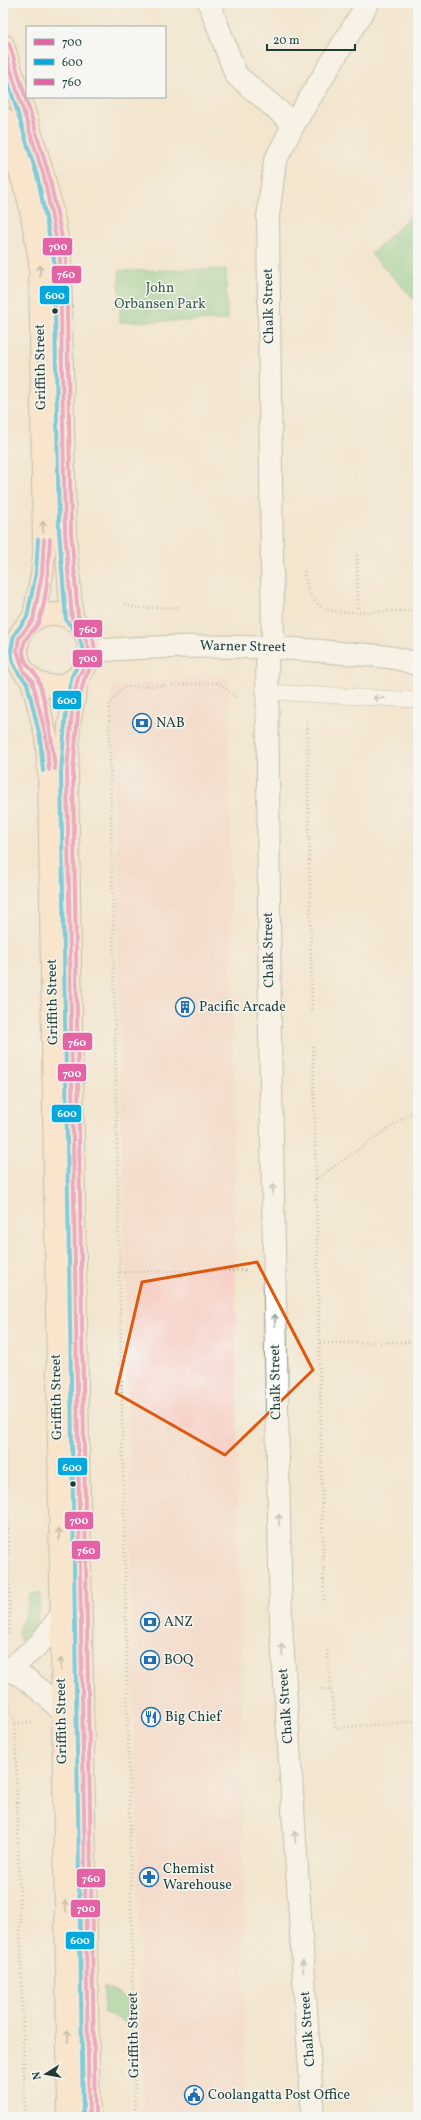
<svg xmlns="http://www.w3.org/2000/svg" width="421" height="2120" font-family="Vollkorn,serif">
  <rect width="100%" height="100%" fill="#f6f6f2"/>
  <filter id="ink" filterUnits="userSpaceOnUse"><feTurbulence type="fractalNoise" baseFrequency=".025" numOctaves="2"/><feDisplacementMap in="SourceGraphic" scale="8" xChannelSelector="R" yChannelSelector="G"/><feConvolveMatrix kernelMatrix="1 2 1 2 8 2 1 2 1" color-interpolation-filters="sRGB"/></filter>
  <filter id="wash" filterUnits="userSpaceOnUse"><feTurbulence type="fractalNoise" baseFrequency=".012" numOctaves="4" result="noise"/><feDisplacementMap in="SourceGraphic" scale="16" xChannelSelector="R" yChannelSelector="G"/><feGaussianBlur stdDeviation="0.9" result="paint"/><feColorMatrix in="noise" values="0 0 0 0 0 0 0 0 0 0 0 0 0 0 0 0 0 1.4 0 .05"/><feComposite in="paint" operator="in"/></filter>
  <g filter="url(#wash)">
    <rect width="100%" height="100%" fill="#f2e6cf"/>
    <path fill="#f7d1c8" d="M228,676L246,2117H143L112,686Z"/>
    <path fill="#7ece8f" stroke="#4e8662" d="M418,209V303L371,254Z
      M226,269L227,320L120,322L119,271Z
      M30,1594H41C39,1612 38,1632 20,1641L18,1631L27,1610Z
      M104,1987L127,1998V2023L104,2012Z"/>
  </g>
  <g filter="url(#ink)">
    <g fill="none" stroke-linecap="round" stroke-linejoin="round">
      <g stroke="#889282" stroke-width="16">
        <path id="service" d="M267,692L418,700"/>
      </g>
      <g stroke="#889282" stroke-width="24">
        <path id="minor" d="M209,3L236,75L294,124
          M267,646L270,1031L281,1623L313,2117
          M273,646L268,217L275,161L294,124L368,3
          M3,650H17
          M89,651C175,645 255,644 341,653C366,655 394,655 418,665
          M3,1670C22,1669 49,1699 62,1711
          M9,1670L40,1643L60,1617"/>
      </g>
      <g stroke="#889282" stroke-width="24">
        <path id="secondary" d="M3,45C24,115 51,185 60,258L65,531L72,619
          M3,118L29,200L40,261L44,553L42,574L33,620
          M17 650a36 36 0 1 1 72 0a36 36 0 1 1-72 0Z
          M78,677L69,725L67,772L89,2117
          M32,680L46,736L49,773L69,2117"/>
      </g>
      <path stroke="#889282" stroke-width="2.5" stroke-dasharray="1 3" stroke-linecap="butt" d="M3,520V550
        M357,555L358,611
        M304,571C306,585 309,600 323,608C338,616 399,610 418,610
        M125,604L137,608L178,607
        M307,720L312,1014
        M313,1046L316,1179
        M120,1272L247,1270
        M320,1343L418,1342
        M3,1353L10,1614L8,1636
        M324,1600L316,1179L412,1112
        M327,1650L331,1689
        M320,1689H331L335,1728L418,1721
        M9,1699V1705L15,1723L25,2117
        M3,1723H35
        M135,2117L109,704L124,687L219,683L237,698"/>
      <use href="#service" stroke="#fff" stroke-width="15"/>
      <use href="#minor" stroke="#fff" stroke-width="22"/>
      <use href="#secondary" stroke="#fee4c6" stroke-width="22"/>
      <g stroke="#f6f6f2" stroke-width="7">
        <path id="bus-1" d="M3,45L44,177L60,258L65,531L72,619L84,633L89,650L87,661L78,678L73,700L67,772L89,2117
          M44,539L42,574L33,620L19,638L17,650L24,672L32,680L46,736L49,770"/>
      </g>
      <g stroke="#f6f6f2" stroke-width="7">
        <path id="bus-2" d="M3,65L38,179L54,259L59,531L66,620L79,636L83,650L81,659L72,676L67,699L61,772L83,2117
          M38,539L36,573L27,617L14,635L11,650L13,663L19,674L27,683L40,737L43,771"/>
      </g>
      <g stroke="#f6f6f2" stroke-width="7">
        <path id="bus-3" d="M9,43L49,175L66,257L71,531L78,616L92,634L95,650L94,660L84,680L79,701L73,772L95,2117
          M50,539C48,566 48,596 39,621C35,632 23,635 23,650C23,666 34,669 38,679C48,708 52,739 55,769"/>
      </g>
      <use href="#bus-1" stroke="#e463a4" stroke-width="4"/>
      <use href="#bus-2" stroke="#03a9dc" stroke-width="4"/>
      <use href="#bus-3" stroke="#e463a4" stroke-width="4"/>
    </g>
    <defs><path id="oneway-shaft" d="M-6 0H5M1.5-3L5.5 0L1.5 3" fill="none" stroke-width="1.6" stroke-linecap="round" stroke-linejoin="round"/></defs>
    <g stroke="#8e907d">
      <use href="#oneway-shaft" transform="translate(40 271) rotate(-91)"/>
      <use href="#oneway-shaft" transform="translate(43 527) rotate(-91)"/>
      <use href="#oneway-shaft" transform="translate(59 1534) rotate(-91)"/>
      <use href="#oneway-shaft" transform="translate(61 1664) rotate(-91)"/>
      <use href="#oneway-shaft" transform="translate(66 1906) rotate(-91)"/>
      <use href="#oneway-shaft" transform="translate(68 2036) rotate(-91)"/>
    </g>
    <g stroke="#8f9e9a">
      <use href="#oneway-shaft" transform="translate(379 698) rotate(-177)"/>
      <use href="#oneway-shaft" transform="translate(273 1190) rotate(-91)"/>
      <use href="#oneway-shaft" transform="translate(275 1320) rotate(-91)"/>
      <use href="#oneway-shaft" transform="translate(279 1520) rotate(-91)"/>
      <use href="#oneway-shaft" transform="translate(282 1650) rotate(-94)"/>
      <use href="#oneway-shaft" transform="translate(295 1837) rotate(-94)"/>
      <use href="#oneway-shaft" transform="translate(303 1966) rotate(-94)"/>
    </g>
  </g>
  <path d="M0 0H421V2120H0ZM257,1262L313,1370L225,1455L116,1393L142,1282Z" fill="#f2e6cf" fill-opacity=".55" fill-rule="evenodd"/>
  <path fill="none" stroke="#de580e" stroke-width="3" stroke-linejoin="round" d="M257,1262L313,1370L225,1455L116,1393L142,1282Z"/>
  <defs>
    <g id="bank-ring" transform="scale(1)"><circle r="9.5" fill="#f6f6f2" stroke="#1f6fb2" stroke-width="1.5"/><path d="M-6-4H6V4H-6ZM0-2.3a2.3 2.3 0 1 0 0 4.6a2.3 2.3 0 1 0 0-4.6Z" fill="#1f6fb2"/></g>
    <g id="building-ring" transform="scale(1)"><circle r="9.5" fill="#f6f6f2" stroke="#1f6fb2" stroke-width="1.5"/><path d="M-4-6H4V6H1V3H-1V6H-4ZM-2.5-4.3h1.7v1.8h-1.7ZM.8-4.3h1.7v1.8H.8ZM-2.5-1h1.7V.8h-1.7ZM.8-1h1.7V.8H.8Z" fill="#1f6fb2"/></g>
    <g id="restaurant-ring" transform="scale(1)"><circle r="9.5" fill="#f6f6f2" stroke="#1f6fb2" stroke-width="1.5"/><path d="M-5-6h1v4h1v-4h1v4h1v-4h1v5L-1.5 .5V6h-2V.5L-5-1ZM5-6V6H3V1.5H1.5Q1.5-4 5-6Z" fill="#1f6fb2"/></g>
    <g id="pharmacy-ring" transform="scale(1)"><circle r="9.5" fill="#f6f6f2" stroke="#1f6fb2" stroke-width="1.5"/><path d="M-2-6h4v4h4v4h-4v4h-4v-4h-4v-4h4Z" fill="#1f6fb2"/></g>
    <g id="civic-ring" transform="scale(1)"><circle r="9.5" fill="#f6f6f2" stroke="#1f6fb2" stroke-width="1.5"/><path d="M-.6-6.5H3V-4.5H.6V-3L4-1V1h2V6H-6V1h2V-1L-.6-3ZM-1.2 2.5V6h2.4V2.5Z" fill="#1f6fb2"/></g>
  </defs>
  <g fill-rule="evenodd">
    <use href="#bank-ring" x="142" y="723"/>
    <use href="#building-ring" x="185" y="1007"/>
    <use href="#bank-ring" x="150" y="1622"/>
    <use href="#bank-ring" x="150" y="1660"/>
    <use href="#restaurant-ring" x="151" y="1717"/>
    <use href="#pharmacy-ring" x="149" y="1877"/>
    <use href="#civic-ring" x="194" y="2095"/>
  </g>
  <g fill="#1f3d34" stroke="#f6f6f2" stroke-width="1.5">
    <circle cx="55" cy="311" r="3.5"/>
    <circle cx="73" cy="1484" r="3.5"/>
  </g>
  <g text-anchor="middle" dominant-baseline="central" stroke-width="3" stroke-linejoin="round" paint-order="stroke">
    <g font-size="14" fill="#37614b" stroke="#f6f6f2">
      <text x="160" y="288">John<tspan x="160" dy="16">Orbansen Park</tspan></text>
    </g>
    <g font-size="14" fill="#1f3d34" stroke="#f6f6f2">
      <text transform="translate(269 306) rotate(-91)">Chalk Street</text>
      <text transform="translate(41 367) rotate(-91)">Griffith Street</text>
      <text transform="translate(243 647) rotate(1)">Warner Street</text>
      <text transform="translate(269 950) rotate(-91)">Chalk Street</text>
      <text transform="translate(53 1002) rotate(-91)">Griffith Street</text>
      <text transform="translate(276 1382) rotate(-91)">Chalk Street</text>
      <text transform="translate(57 1397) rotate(-91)">Griffith Street</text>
      <text transform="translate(286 1706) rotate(-94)">Chalk Street</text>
      <text transform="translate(62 1721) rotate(-91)">Griffith Street</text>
      <text transform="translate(308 2029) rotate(-94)">Chalk Street</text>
      <text transform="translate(134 2035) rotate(-91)">Griffith Street</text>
    </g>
    <g font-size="14" fill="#1f3d34" stroke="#f6f6f2" text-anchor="start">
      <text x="156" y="723">NAB</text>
      <text x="199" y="1007">Pacific Arcade</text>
      <text x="164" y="1622">ANZ</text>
      <text x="164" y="1660">BOQ</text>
      <text x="165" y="1717">Big Chief</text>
      <text x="163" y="1869">Chemist<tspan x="163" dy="16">Warehouse</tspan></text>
      <text x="208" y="2095">Coolangatta Post Office</text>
    </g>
  </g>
  <g stroke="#f6f6f2" stroke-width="1.5">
    <rect x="42" y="237" width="31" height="19" rx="4" fill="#e463a4"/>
    <rect x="51" y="265" width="31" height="19" rx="4" fill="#e463a4"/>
    <rect x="39" y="285" width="31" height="20" rx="4" fill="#03a9dc"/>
    <rect x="73" y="619" width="30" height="19" rx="4" fill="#e463a4"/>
    <rect x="72" y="649" width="31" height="19" rx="4" fill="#e463a4"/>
    <rect x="52" y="690" width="30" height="20" rx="4" fill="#03a9dc"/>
    <rect x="62" y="1032" width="31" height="19" rx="4" fill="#e463a4"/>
    <rect x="57" y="1063" width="30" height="19" rx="4" fill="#e463a4"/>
    <rect x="51" y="1104" width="31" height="19" rx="4" fill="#03a9dc"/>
    <rect x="57" y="1457" width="31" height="19" rx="4" fill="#03a9dc"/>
    <rect x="64" y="1511" width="30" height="19" rx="4" fill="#e463a4"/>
    <rect x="71" y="1540" width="30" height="20" rx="4" fill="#e463a4"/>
    <rect x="76" y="1868" width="30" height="20" rx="4" fill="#e463a4"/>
    <rect x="70" y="1899" width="31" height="19" rx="4" fill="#e463a4"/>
    <rect x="65" y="1931" width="30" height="19" rx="4" fill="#03a9dc"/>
  </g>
  <g font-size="11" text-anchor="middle" font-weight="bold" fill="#fff">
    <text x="58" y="250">700</text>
    <text x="66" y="278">760</text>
    <text x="55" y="299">600</text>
    <text x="88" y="633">760</text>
    <text x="88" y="662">700</text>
    <text x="67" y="704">600</text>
    <text x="77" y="1046">760</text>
    <text x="72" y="1077">700</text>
    <text x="67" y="1117">600</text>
    <text x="72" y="1471">600</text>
    <text x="79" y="1524">700</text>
    <text x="86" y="1554">760</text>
    <text x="91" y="1882">760</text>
    <text x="86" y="1912">700</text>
    <text x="80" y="1944">600</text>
  </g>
  <rect width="421" height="2120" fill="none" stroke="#f6f6f2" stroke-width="16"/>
  <rect x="26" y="26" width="140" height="72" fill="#f6f6f2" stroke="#a0aca6"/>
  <rect x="34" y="39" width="20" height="6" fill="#e463a4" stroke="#a0aca6"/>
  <text x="62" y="46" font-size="12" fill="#1f3d34">700</text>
  <rect x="34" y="59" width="20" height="6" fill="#03a9dc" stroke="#a0aca6"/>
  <text x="62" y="66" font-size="12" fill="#1f3d34">600</text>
  <rect x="34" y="79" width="20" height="6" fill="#e463a4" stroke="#a0aca6"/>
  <text x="62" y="86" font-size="12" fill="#1f3d34">760</text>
  <g transform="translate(46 2074) rotate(259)" stroke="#f6f6f2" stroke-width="3" paint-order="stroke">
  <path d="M0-3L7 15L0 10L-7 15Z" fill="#1f3d34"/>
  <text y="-6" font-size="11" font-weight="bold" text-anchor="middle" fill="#1f3d34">N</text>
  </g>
  <path d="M267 44v6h88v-6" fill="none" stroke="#1f3d34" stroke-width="2"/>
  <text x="273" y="44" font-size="12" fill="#1f3d34" stroke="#f6f6f2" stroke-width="3" paint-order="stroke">20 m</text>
</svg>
